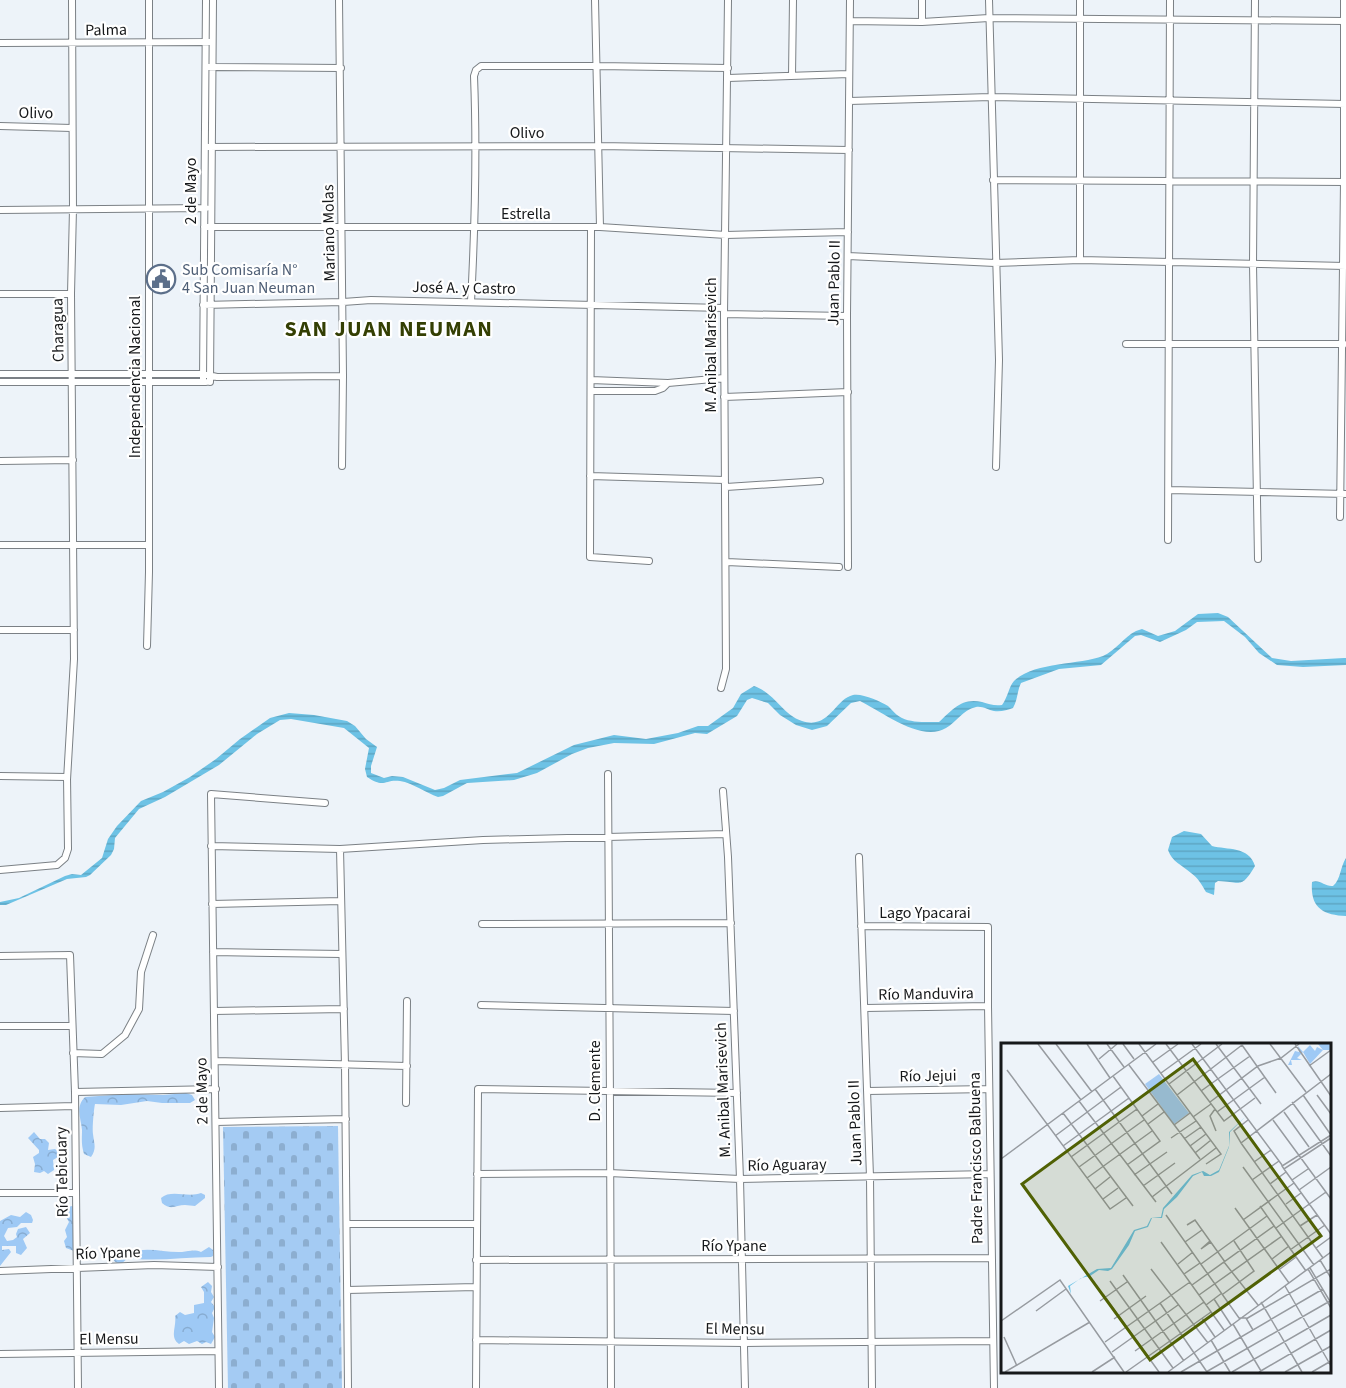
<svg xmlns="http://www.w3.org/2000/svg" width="1346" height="1388" font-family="'Source Sans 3',sans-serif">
  <defs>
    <pattern id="forest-crowns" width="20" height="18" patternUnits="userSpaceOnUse" patternTransform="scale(1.5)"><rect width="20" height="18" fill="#9ec9f5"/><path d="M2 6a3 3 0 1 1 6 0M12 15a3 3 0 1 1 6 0" fill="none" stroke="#87acd1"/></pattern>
    <pattern id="cemetery-stones" width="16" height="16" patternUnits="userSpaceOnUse" patternTransform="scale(1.5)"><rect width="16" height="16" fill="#a4cbf3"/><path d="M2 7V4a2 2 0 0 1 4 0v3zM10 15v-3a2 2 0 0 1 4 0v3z" fill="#8caed0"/></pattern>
    <pattern id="water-rules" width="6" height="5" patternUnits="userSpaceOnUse" patternTransform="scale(1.5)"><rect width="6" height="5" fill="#6dc2e5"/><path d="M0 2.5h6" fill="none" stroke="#5ea6c4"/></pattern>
  </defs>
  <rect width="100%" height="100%" fill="#edf3f9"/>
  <path fill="url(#forest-crowns)" d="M186,1093L192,1095L195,1100L190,1103H162L147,1101L121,1105L95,1104C94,1108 92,1129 93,1134C94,1143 97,1149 91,1157L84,1154C81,1144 82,1139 82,1130C81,1118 75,1107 85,1097L127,1094L163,1095Z
    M34,1132L40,1139H45L49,1143L48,1150L55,1149L59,1152L57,1155L58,1157L53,1160L54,1170L48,1174L44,1171L40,1173L34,1172L35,1164L33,1157L39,1153V1150L28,1138Z
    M201,1193L205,1195V1198L195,1206C192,1206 188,1205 185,1205C176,1205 171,1211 162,1203L161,1198C171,1189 188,1198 201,1193Z
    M72,1206L75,1208L74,1251L66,1248L64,1241L67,1237L65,1230L69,1222L64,1213L68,1207Z
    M26,1212L31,1215L33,1220L32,1223H21L17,1227L8,1228L4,1236L7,1241L13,1240L17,1237L16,1234L18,1229L26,1227L30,1233L23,1239L27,1248L21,1255L16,1253V1246H2V1250L9,1249L11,1252L0,1266V1221L11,1215L20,1217Z
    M209,1247L213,1250V1256L211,1257C183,1257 156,1262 128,1258L121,1264L115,1262L112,1257L115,1252C120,1250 125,1249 129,1253C147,1246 165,1253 182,1252C189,1251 195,1249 201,1252Z
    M208,1282L212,1286L211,1292L214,1297L211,1302L215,1307L212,1313L214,1318L212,1332L215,1337L211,1344L206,1342L202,1344L197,1341L189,1344L184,1341L179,1344C169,1337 177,1326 175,1316L180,1312L185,1315L194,1313V1305L204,1303V1292L201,1287Z"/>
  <path fill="url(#cemetery-stones)" d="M338,1126L342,1388H228L223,1127Z"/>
  <path fill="url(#water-rules)" d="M1218,613L1228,617L1272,658L1291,661L1344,658H1346V665L1303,667L1277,665L1259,653L1245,637L1224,621L1197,622L1186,630L1160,642L1141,635L1135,636L1101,665L1059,669L1021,683C1017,691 1018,699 1013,708C1007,710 1001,712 994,711C988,710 983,706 976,707C962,710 957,722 946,728C921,743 881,711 860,701L851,703L827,726L812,730L796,725L780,715L768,703L752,698L747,700L737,716L707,734L695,733L654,744L614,743L588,748L572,754L537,773L514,780L467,783L443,796L438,797C426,793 413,783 400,781C384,779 385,789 367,777L365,769L369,748L344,728L291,719L280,720L257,734L219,765L165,797L139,809L115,838L114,849L111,855L90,875L86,877L67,879L6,905H0V902L19,898L65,876L72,874L81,875L102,858L108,839L117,826L141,801L163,792L190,777L216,759L240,739L270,718L289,713L314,715L347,721L355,726L366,739L377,747L371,766V773L384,778L392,776L403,777L435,790L444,788L460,780L517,773L574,745L614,735L646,739L678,733L698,726H708L733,708L741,694L754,686C775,693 782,714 802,721C829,730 835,699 853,695C862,693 880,701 888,706C892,710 897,716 902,718C912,723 928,722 939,722C952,710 962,697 982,702C989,704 994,706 1002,705C1008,697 1009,686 1014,681C1033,662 1079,665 1103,656C1115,651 1124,637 1136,631L1142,629L1158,636L1175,631L1198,614Z
    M1184,831L1201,834L1212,846C1227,850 1249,846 1255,866C1241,889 1242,882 1218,881L1215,883L1214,895L1206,892C1202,885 1198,878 1191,873C1182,865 1172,862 1168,850L1172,837Z
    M1346,858V916C1323,915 1310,908 1312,882C1320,879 1325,887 1333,886C1341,879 1340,867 1346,858Z"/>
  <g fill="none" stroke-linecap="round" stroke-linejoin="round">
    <g stroke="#7b8085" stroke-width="8">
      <path id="street" d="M339,0L343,376L342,466
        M595,0L600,227
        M989,0L999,360L996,467
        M1255,0L1253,264L1258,559
        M850,21L922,22L989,18L1345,21
        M922,22V0
        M0,43L209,42
        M209,67L341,68
        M792,76L793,0
        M728,78L849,74
        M849,101L991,97L1345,104
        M0,126L72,128
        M205,147L599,146L849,150
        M993,180L1346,182
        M0,210L206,208
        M204,227H600L726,235L848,232
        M591,227L590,557L649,561
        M848,256L995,263L1080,260L1345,266
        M1080,260V0
        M0,294H71
        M471,302C475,227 477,152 474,76L476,70L481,66H598L728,68
        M203,305L343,302L371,300L724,308
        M724,314L847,316
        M1126,344H1344
        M0,374H203L217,377L343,376
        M0,382H206
        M203,382L206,0
        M210,382L213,0
        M668,383L724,378
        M591,391H655L663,388L668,383L591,380
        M724,397L848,392
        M0,461L73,460
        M590,476L725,480
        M726,487L820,481
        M1169,490L1346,494
        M1340,517L1344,182V0
        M1168,540L1170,0
        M0,545H149
        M727,562L839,567
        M848,567L847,316L850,0
        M0,630H74
        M147,646L149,572V0
        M721,688L726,669L724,314L728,0
        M608,774C609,979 611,1183 611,1388
        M0,776L67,777L68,849L65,858L57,865L0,870
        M67,780L74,659L71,294L73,209L72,0
        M723,791L728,857L740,1179L745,1388
        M211,846L340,849L483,840L726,834
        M340,849L345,1065L348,1388
        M859,857L870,1177L872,1388
        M212,904L341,901
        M482,924L731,923
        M861,926L988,927V1006L994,1388
        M213,952L342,954
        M0,956L70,955L75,1092L78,1388
        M481,1005L734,1011
        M865,1008L988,1006
        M214,1011L344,1009
        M0,1026H72
        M73,1053L102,1054L125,1035L139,1009L141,972L153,935
        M215,1061L407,1066
        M867,1091L989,1089
        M75,1092L216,1089
        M406,1103L407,1001
        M0,1108L74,1106
        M216,1122L346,1119
        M477,1174L609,1173L740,1179L990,1174
        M0,1193H76
        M347,1224H477
        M476,1260L991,1258
        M0,1271L154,1265L218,1267
        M347,1290L476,1287
        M476,1340L744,1343L993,1341
        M0,1354L218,1351
        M219,1388L211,794L325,803
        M476,1388L478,1089L737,1093"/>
    </g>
    <use href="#street" stroke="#fff" stroke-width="6"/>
  </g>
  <defs>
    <g id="civic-ring" transform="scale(1.5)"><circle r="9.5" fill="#fff" stroke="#5c6f8a" stroke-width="1.5"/><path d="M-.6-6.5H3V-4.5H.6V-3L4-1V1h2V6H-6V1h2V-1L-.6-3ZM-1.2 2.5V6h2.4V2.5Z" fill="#5c6f8a"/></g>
  </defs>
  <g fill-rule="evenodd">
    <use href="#civic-ring" x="161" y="279"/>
  </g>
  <g text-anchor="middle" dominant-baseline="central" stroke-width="4.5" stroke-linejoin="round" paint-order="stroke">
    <g font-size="16" fill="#16181a" stroke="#fff">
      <text transform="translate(106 30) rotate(-1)">Palma</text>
      <text transform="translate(36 113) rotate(1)">Olivo</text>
      <text x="527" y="133">Olivo</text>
      <text transform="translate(191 191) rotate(-90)">2 de Mayo</text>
      <text x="526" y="214">Estrella</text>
      <text transform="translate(329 233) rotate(-91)">Mariano Molas</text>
      <text transform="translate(834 283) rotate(-89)">Juan Pablo II</text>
      <text transform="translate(464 288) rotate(1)">José A. y Castro</text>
      <text transform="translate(58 330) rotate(-91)">Charagua</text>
      <text transform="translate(711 345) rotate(-90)">M. Anibal Marisevich</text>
      <text transform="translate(135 377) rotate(-90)">Independencia Nacional</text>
      <text x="925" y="913">Lago Ypacarai</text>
      <text transform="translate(926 994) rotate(-1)">Río Manduvira</text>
      <text transform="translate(928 1076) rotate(-1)">Río Jejui</text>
      <text transform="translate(595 1081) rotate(-90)">D. Clemente</text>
      <text transform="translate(723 1090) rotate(-92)">M. Anibal Marisevich</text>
      <text transform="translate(202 1091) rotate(-91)">2 de Mayo</text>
      <text transform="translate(855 1123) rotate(-92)">Juan Pablo II</text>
      <text transform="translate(976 1158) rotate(-91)">Padre Francisco Balbuena</text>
      <text transform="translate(787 1165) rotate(-1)">Río Aguaray</text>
      <text transform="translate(62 1172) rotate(-91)">Río Tebicuary</text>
      <text x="734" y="1246">Río Ypane</text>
      <text transform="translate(108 1253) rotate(-2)">Río Ypane</text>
      <text transform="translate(735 1329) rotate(1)">El Mensu</text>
      <text transform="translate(109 1339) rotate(-1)">El Mensu</text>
    </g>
    <g font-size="16" fill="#4e5e75" stroke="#fff" text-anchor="start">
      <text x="182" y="270">Sub Comisaría N°<tspan x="182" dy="18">4 San Juan Neuman</tspan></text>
    </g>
    <g font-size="22" font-weight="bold" letter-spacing="1.5" fill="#343f03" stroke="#fff">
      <text x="389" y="329">SAN JUAN NEUMAN</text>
    </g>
  </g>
  <g transform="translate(1001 1043)">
    <rect width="330" height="330" fill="#edf3f9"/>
    <path d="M317,1H329V7H322L309,21L302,9L296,15L301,17H290L291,22H287L294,8L298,9L297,3L302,9L309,2L314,8L316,4L322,7Z" fill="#9ec9f5"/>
    <path d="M158,31L188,70L173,81L144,41Z" fill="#a4cbf3"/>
    <path d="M244,74L229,89L228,104L218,129L210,133H203L201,129L192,133L176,154L163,166L161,175H151L147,184L134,188L128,202L111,226L107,228L98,227L89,233L80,235L69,243L70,251L67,243L96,226L110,225L133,187L146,183L150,175L160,174L162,165L191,132L202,128L209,132L218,127L228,103V89Z" fill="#6dc2e5"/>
    <path fill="none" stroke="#979ba0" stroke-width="1.5" d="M37,1L80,57M55,1L91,49M86,1L109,35M106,1L123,24M122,1L133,16M138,1L220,111L205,121M165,1L223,78L254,55M191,1L281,122M215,1L260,61M269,1L305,49M294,1L330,53M241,2L275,50M98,16L116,1M152,19L177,1M128,22L199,116M308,23L330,7M6,27L109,166L125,155M160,30L200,1M112,33L159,98L126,122M168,41L221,1M94,46L171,151M200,48L249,13M176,52L241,2M302,52L330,92M316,52L330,71M78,58L155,159M209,59L257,23L280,15L298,1M291,59L330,113M214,66L209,73L215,88M216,69L264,34M283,69L308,104M62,70L132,163M141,73L157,61M192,74L210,61M247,77L233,88L240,100L330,31M272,77L330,156M147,81L163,69M173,82L189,70M330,92L281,123L283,126L330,95M54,93L120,44M170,95L195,78M183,96L200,84M240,100L322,215M62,103L128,55M189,103L205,91M194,110L210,97M70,114L136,66M0,116L155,1M253,119L270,107M78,124L143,77M242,124L313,222M283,126L330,191M133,132L166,109M86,135L151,88M251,137L278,118M291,137L307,126M269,141L285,129M142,143L174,120M94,146L109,134M298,147L330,124M151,154L215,105M102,156L117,145M285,161L300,150M259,163L305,228M234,165L288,240M165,172L238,275H245L252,287M242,177L293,140M186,182L194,177L224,219M299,183L316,172M275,185L325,149M209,198L200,206L210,199M160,199L223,287M184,199L201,187M315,205L330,194M289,207L324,182M271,216L288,203M319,217L330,235M223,219L257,262M177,221L192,209M200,221L266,173M309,225L330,260M150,226L207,300M279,226L295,214M307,226L330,265M183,231L199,220M122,232L183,318M109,238L172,325M191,242L273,183M284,243L330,323M102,251L158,329M222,251L253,228L233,198M198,252L281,193M213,256L230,282M99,258L126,239M260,259L301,329M159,260L206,329M205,262L221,250M35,268L65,246M201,275L214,294M113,276L145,253M245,276L330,226M0,278L59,237L123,329M232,281L260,328M3,294L16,323M210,297L229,329M104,299L189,239M134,308L203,259M111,309L177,262M4,329L89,279M91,329L114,314M125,329L210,269M167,329L330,209M180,329L322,246M205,329L329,258M231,329L330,272M258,329L330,287M284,329L330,303M311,329L330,318"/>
    <path fill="#506104" fill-opacity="0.15" stroke="#506104" stroke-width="3" d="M192,16L320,193L149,317L21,141Z"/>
    <rect width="330" height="330" fill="none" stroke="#16181a" stroke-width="3"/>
  </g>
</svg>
